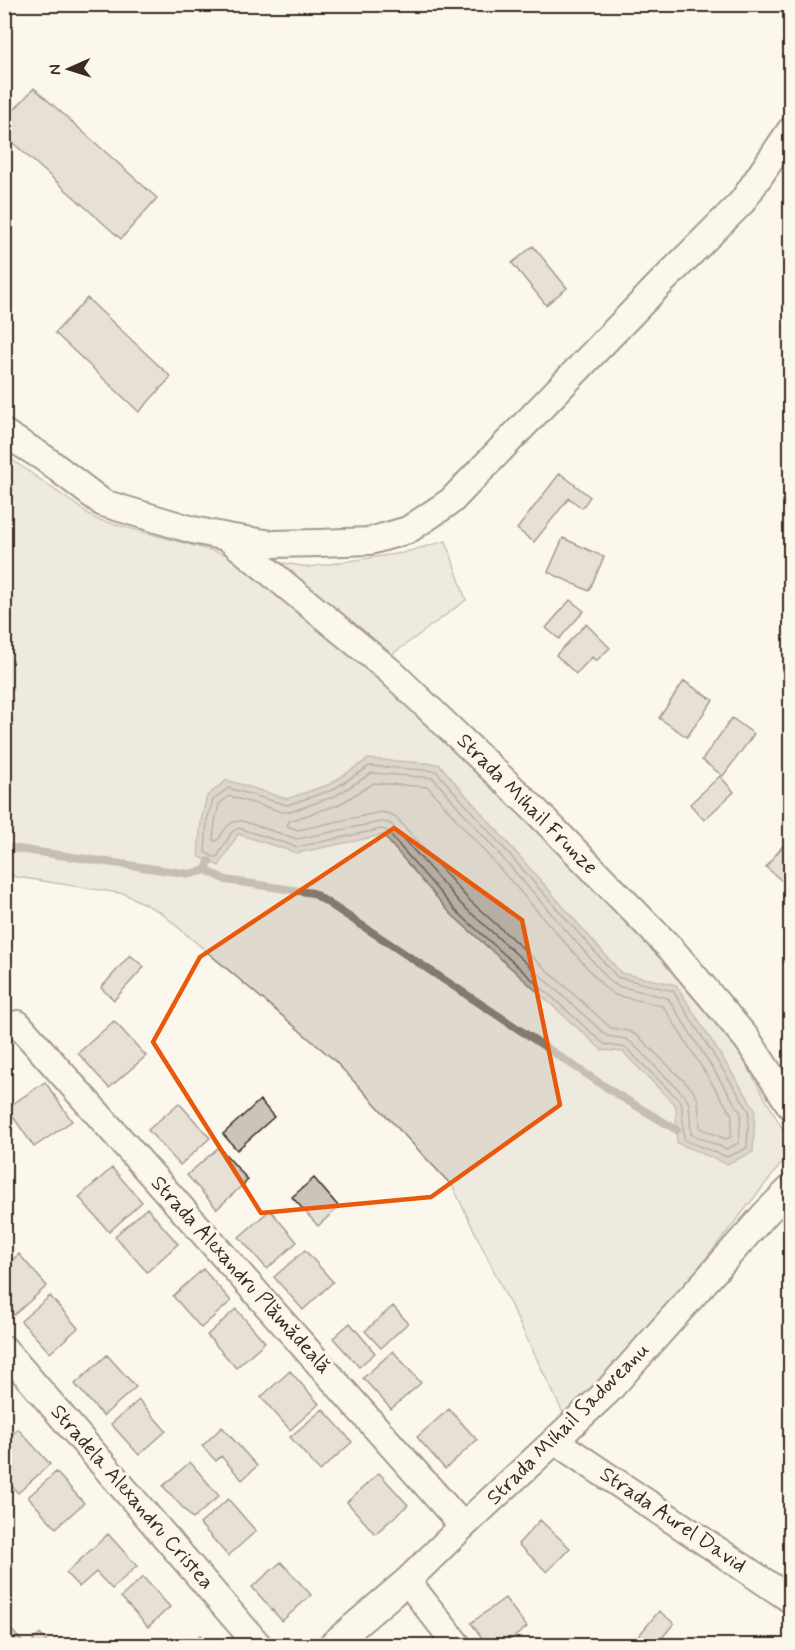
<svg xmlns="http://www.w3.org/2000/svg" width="795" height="1650" font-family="Mynerve,sans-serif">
  <rect width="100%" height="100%" fill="#fbf7ec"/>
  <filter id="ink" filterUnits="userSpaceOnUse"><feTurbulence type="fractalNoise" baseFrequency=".0167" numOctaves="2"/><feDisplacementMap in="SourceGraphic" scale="12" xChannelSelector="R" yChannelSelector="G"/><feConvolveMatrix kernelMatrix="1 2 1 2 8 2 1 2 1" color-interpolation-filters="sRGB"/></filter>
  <g filter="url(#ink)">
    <path fill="#dfd9ce" stroke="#8d8276" stroke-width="1.5" d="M4,454L96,519L224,554L309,567L402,553L446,541L466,600L371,670L488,774L644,939L739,1052L790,1142V1153L648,1331L565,1417L453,1187L333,1059L160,912L125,894L5,875Z"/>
    <path fill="#b6aea2" stroke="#85796d" stroke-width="1.5" d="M368,759L439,764L621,973L676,985L755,1109L753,1152L727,1164L677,1143L676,1106L623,1052L602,1050L451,914L383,835L297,853L238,834L219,866L198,856L201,820L207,796L227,780L287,799L330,784Z"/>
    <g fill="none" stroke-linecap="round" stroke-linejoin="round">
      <path stroke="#6c5f53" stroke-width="1.5" d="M370,766L436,771L617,977L673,991L749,1111L747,1148L727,1157L684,1140L682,1106L680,1101L626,1048L604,1044L455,910L386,830L381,829L297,847L238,828L232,832L217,857H214L205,852L207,821L213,800L228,788L287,805L332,790Z
        M372,773L433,778L611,982L618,986L668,998L741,1113L739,1143L726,1149L691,1134L689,1104L685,1096L632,1043L626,1039L607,1036L461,904L390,823L380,822L297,839L242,821C228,820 225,830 218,840L215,841L213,839L215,822L219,804L229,796L283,812H290L335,796Z
        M374,783L428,787L605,988L615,995L663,1006L732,1115L731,1137L726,1139L700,1128L698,1100L692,1089L638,1036L628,1031L611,1028L467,898L396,817L390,814L381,812L298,830L287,826L289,821L338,805Z"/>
      <path stroke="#85796d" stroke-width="8" d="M4,847L190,874L206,870L209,861
        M206,870L226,880L313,893L618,1095L677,1130"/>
    </g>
    <path fill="#ccc4b9" stroke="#3b2a1e" stroke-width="1.5" d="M34,88L157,198L121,239L4,135V121Z
      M533,246L567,288L546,305L512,263Z
      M87,298L171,377L139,412L55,333Z
      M560,473L590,497L582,508L569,498L534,542L517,529Z
      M563,538L604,557L589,591L548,572Z
      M570,600L584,611L559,639L546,628Z
      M586,624L610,648L596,661L592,657L576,674L556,655Z
      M684,681L713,700L687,737L659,718Z
      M732,718L754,734L723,776L702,760Z
      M720,776L734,792L704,820L690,804Z
      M790,837V888L766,867Z
      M130,955L144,967L114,1000L101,988Z
      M114,1021L146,1056L109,1088L78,1053Z
      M45,1082L72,1121L34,1147L7,1108Z
      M260,1100L274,1117L237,1150L223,1134Z
      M179,1103L210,1138L180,1165L148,1130Z
      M219,1147L248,1180L217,1209L187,1175Z
      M112,1168L142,1202L109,1232L79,1197Z
      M314,1178L339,1207L318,1226L292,1197Z
      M147,1208L178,1244L147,1272L115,1236Z
      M270,1210L297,1242L267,1269L239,1237Z
      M305,1250L333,1282L303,1310L274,1277Z
      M19,1254L47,1286L14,1315L4,1303V1267Z
      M203,1269L231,1301L201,1328L173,1296Z
      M50,1296L78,1328L50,1353L21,1321Z
      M393,1306L408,1323L381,1348L365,1331Z
      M236,1309L265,1342L236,1368L207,1335Z
      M350,1323L375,1353L359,1367L333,1338Z
      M393,1351L421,1383L391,1409L363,1378Z
      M107,1355L136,1387L103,1416L75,1384Z
      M290,1371L319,1404L290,1430L261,1397Z
      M139,1400L166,1431L139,1455L111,1424Z
      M323,1409L352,1442L320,1471L290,1437Z
      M449,1409L477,1440L445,1469L417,1437Z
      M222,1427L257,1466L242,1480L221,1456L216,1461L202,1446Z
      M18,1429L50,1464L18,1493L4,1478V1441Z
      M190,1462L219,1496L193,1519L163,1486Z
      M56,1472L84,1503L56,1528L28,1497Z
      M379,1473L408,1505L375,1534L347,1502Z
      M228,1499L256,1531L228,1556L200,1524Z
      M540,1520L570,1548L547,1572L518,1544Z
      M108,1534L137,1566L112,1589L96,1572L79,1587L66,1573Z
      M281,1562L311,1595L282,1621L252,1587Z
      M143,1577L170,1607L148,1627L121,1597Z
      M505,1598L527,1627L502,1646H488L471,1623Z
      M659,1611L674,1623L658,1643L661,1646H634L632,1644Z
      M7,1625L26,1646H4V1628Z
      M40,1634L50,1646H28Z
      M200,1635L209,1646H188Z"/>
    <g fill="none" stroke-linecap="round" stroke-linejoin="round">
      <g stroke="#3b2a1e" stroke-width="30">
        <path id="minor" d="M4,433L44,458L103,503L193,530L227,537L272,544L319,543L370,541L408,530L451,501L657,287L742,202L790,131
          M227,537L390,671L537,812L672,950L747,1039L790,1105
          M18,1024L463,1526
          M4,1349L259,1646
          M555,1441L790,1599
          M407,1581L458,1646
          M331,1646L407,1581L463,1526L607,1392L767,1212L790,1189"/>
      </g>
      <use href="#minor" stroke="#fbf7ec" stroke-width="26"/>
    </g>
  </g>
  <path d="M0 0H795V1650H0ZM394,828L522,920L560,1105L431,1197L261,1213L153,1042L200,957Z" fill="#fbf7ec" fill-opacity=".55" fill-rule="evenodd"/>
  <path fill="none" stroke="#e8590c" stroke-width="4.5" stroke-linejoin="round" d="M394,828L522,920L560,1105L431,1197L261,1213L153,1042L200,957Z"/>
  <g text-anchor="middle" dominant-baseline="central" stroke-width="6" stroke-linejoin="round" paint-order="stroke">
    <g font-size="21" fill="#3b2a1e" stroke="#fbf7ec">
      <text transform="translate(527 804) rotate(45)">Strada Mihail Frunze</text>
      <text transform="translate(241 1275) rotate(48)">Strada Alexandru Plămădeală</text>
      <text transform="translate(568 1424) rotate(-45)">Strada Mihail Sadoveanu</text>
      <text transform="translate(132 1497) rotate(49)">Stradela Alexandru Cristea</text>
      <text transform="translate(673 1520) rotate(34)">Strada Aurel David</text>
    </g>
  </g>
  <rect width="795" height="1650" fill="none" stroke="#fbf7ec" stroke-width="24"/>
  <rect x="12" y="12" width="771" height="1626" fill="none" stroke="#3b2a1e" stroke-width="2" filter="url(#ink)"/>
  <g transform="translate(69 69) rotate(267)" stroke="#fbf7ec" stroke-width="4.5" paint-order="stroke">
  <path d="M0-4.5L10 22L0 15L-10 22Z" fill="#3b2a1e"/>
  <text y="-9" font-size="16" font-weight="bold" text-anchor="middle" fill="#3b2a1e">N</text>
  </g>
</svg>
